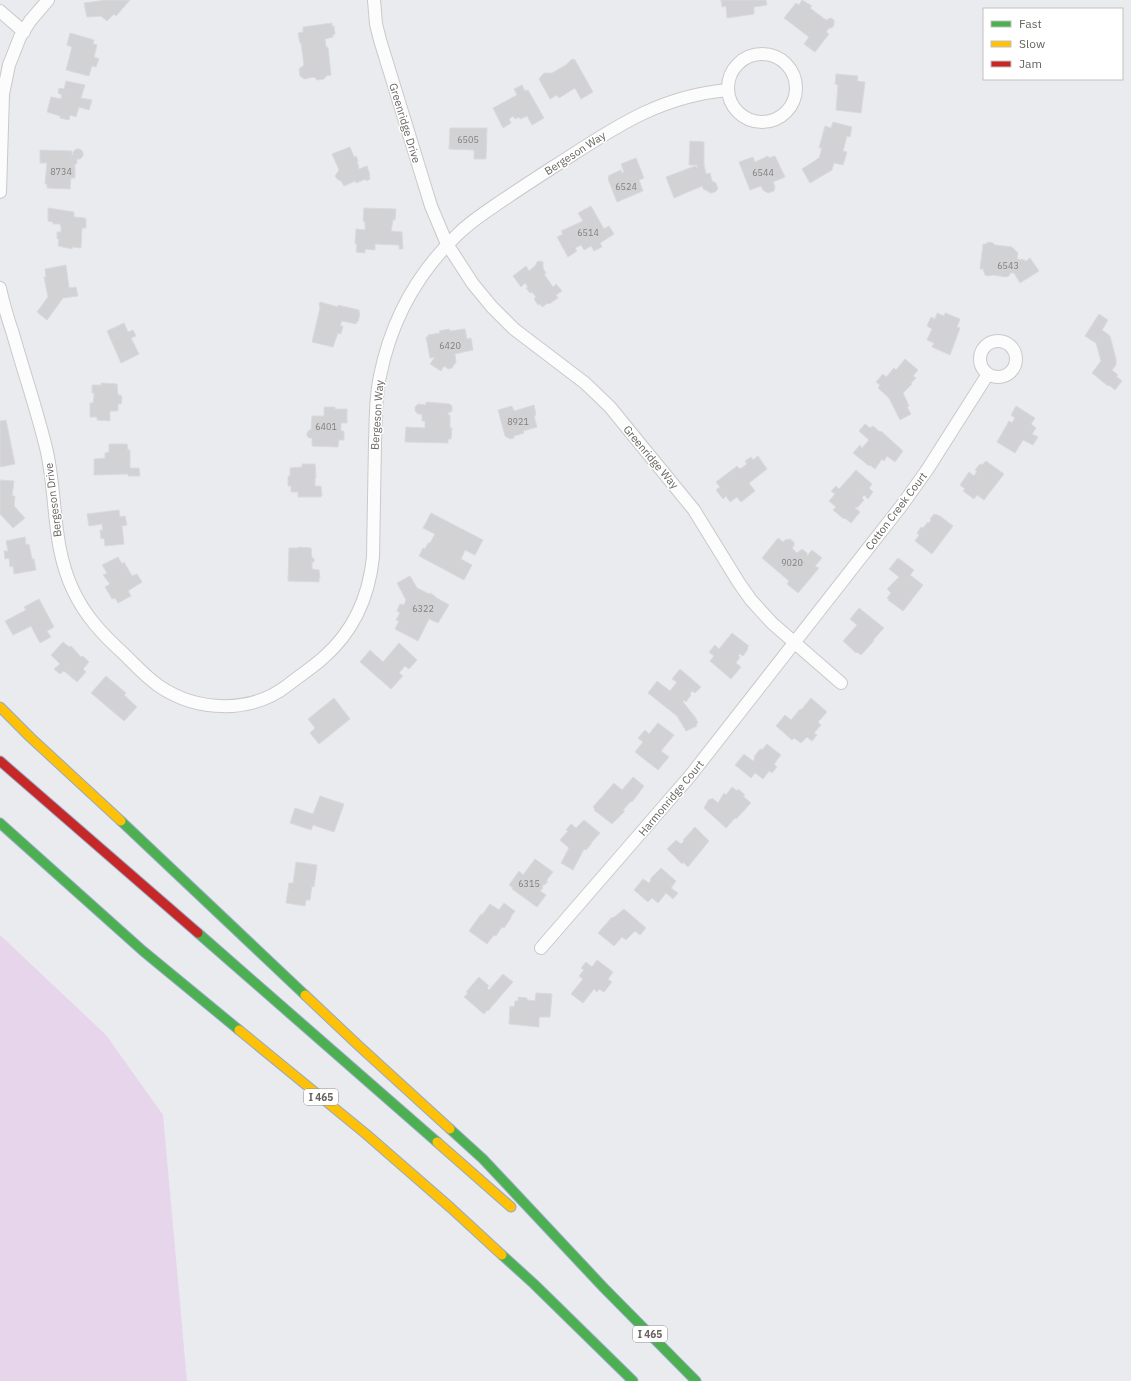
<svg xmlns="http://www.w3.org/2000/svg" width="1131" height="1381" font-family="'IBM Plex Sans',sans-serif">
  <rect width="100%" height="100%" fill="#e9ebef"/>
  <path fill="#e7d6eb" d="M0,935L106,1035L163,1115L187,1381H0Z"/>
  <path fill="#d2d2d5" stroke="#d8dade" d="M106,0H130L116,16L114,14L107,21L101,16L87,17L84,3Z
    M721,0H766L767,5L754,7V14L727,18L726,6L722,7Z
    M802,0L812,6L810,8L826,20L831,18L834,20V25L832,28H829L826,32L829,34L815,52L804,44L809,37L784,18L796,3L799,5Z
    M332,23V26H334L335,34L333,35V37L325,39L326,47H328L331,75L326,76L324,79L317,80L314,77L304,79L300,76L299,69L304,65L301,43H300L298,33L303,32V27Z
    M70,33L94,40L93,44L97,45L94,57L99,59L96,67L92,66L89,76L66,70L72,47L67,45Z
    M572,59L575,60L593,92L581,99L575,88L559,98L557,95L550,99L539,79L544,73H552L566,65Z
    M836,74L858,76L857,81L865,82L861,113L836,110L838,85L835,84Z
    M66,81L85,85L81,98L92,100L89,110L79,107L76,117L70,115L69,120L60,118V116L47,112L51,97L61,99L62,95L58,93L59,88L64,89Z
    M522,85L525,91L528,90L544,118L532,125L527,116L520,119L519,117L515,119L513,116L509,119L511,123L503,128L493,108L517,95L514,89Z
    M833,122L852,127L850,137L847,136L843,151L847,152L843,165L834,163L832,170L810,183L802,169L819,158L822,148H819L825,126L831,128Z
    M450,128H487L486,159H474V150L449,149Z
    M690,141L704,142V165L706,174L710,173L712,181L716,183L718,189L715,192L710,193L706,190H704L702,186L674,198L666,177L695,166L697,168V165H689Z
    M350,147L354,157L356,156L358,161L357,162L359,167H358L359,169L367,166L370,175L369,176L370,179L366,181V179L356,183L355,181L344,186L341,181L337,179L335,176L339,170L332,154Z
    M76,149H80L83,152V156L80,159H77V163L74,166H75V178H71L70,189L47,188V184H45L47,163H40V150L72,151V155H73V152Z
    M768,156L769,158L775,156L785,177L773,182L775,187L774,191L768,193L763,190L761,186L750,190L739,162L753,157L755,162Z
    M636,158L644,178L639,180L643,191L617,202L608,179L609,178L608,176L621,170L622,173L624,172L621,164Z
    M591,206L604,229L609,226L614,234L600,243L602,247L594,251L591,246L584,250L581,245L575,248L577,251L568,257L557,237L563,234L561,231L583,221L578,213Z
    M48,208L74,212V217L85,218V219H86V228H82L81,248L72,247V249L58,246L59,239H57V232H61V227L60,224H53V222L48,221Z
    M364,208L396,209L395,220H393L391,231L402,232L403,249H399V245L375,244V250L365,249V253L356,252L357,244H355L356,229L365,230V222L363,221Z
    M988,242L993,243L995,245L1012,247L1018,253L1017,259L1025,260V262L1030,258L1039,271L1020,283L1014,273H1010V275L1006,277L993,275L988,276L985,275L983,269H980L983,244H986Z
    M540,261L543,262V268L546,273L544,274L553,287L556,284L562,291L556,295L558,298L549,304L548,303L542,307L540,304L538,305L534,299L536,297L532,292L530,293L526,288L528,287L525,283L521,287L513,276L526,266L529,271L535,266L537,262Z
    M66,265L69,288L76,287L78,296L63,298L47,320L37,312L48,297L44,277H46L45,269Z
    M320,302L338,307V305L359,310V313H360L358,322L357,321L356,324L342,321L340,326H343L341,334L338,333L333,347L312,342L320,308L319,304Z
    M937,313L944,316L945,313L960,319L957,327L960,328L950,355L932,347L934,343L927,340L932,329L927,326L931,317L935,319Z
    M1099,314L1108,320L1102,330L1110,336L1116,359V365L1112,370L1118,375L1116,376L1122,381L1115,390L1109,385L1108,386L1092,373L1101,361L1096,343L1085,336Z
    M124,323L128,332L133,330L136,336L131,338L139,354L121,363L107,331Z
    M449,329L450,331L465,329L467,339L471,338L473,350L455,354L456,362L452,368L448,369L444,366L441,371L430,364L435,357L430,358L426,337H428V335L440,333L439,331Z
    M905,359L918,370L913,376L916,378L911,383L912,384L903,393L909,406L907,407L911,414L900,420L889,398L878,388L880,385L876,382L883,374L886,377L894,368L896,370Z
    M101,383L117,384L118,395H121L122,398L121,404H118V411H110V421L97,420V417H90V403H93L94,396V393H92V385H101Z
    M426,402L450,404L452,406V411L448,413V415H450V428H452L451,439H448V443L405,442L406,427L425,428V421H422V414H418L415,411V407L418,404L426,405Z
    M534,405L536,415L534,416L537,427L523,431L524,433L514,436V438L510,439L505,436L498,410L512,406L514,411Z
    M1016,406L1035,418L1031,424L1036,428L1032,434L1038,437L1033,445L1023,440L1015,453L997,442L1009,421L1012,423L1015,418L1011,415Z
    M324,407H335V409H347V423H341V431H344V440H339L338,447L312,446V438H309L307,436V433L309,430H311L312,416H324Z
    M6,420L15,464L0,467V421Z
    M865,424L870,428L873,426L880,432L881,431L903,451L895,462L887,456L884,461L882,459L875,469L870,465L869,466L853,453L860,445L862,448L869,440L859,431Z
    M109,444H127L128,450H130V468H139L140,476H128V474L94,475V459L105,458V453L109,452Z
    M758,456L767,469L749,483L755,491L741,502L737,497L730,502L726,496L723,499L716,490L720,487L716,482L737,466L740,469L747,464L745,461L751,457L753,460Z
    M986,461L1004,474L984,500L977,495L974,499L963,491L965,489L960,485L969,472L974,476L977,471L975,470L980,464L982,465Z
    M302,464H315L316,478H315V486H321L322,496H321V497H298V492H291V486H288V476H290V468L302,467Z
    M856,470L872,484L869,488L873,492L868,499L864,495L862,498L864,500L857,508L856,506L855,508L860,512L851,523L845,518L844,519L833,510L836,507L829,501L835,494L831,491L836,486L839,489Z
    M0,480L14,481L12,496H15L14,506L25,518L13,528L0,514Z
    M119,510L120,517L125,516L127,525L122,526L124,544L105,546L104,538L101,539L100,530H103L102,524L89,526L87,514Z
    M431,513L483,540L475,555L465,550L461,559L472,565L464,580L419,556L423,548L425,549L428,543H430L435,534L423,528Z
    M934,514L940,516L953,526L932,554L915,541L919,535L917,533L921,527L923,528L928,522L929,523L931,520L930,519Z
    M25,537L26,545L29,544L32,559H34L36,570L14,574L13,566L10,567L9,558L5,559L4,551H8L6,541Z
    M778,538L783,542L785,540L790,539L794,542V546L792,548L797,553L802,549L807,553V556L812,550L822,558L815,566L819,568L798,593L787,584L789,581L762,558Z
    M298,547L311,548L312,558H314V562H312V569L319,570L320,578H319V582L288,581L289,548H298Z
    M118,557L122,564L124,562L132,576L137,574L142,582L128,591L131,596L118,603L115,598L112,599L105,587L110,584L103,575L107,573L102,565Z
    M898,558L914,570L910,575L923,585L903,611L888,600L889,599L887,598L891,593L887,589L899,577L889,569Z
    M410,576L417,588L429,594L430,593L435,596V597L449,605L438,623L429,619L418,641L395,629L399,621L396,620L400,613L397,611L400,604L404,605L406,600L397,583Z
    M39,599L54,627L47,631L51,637L40,643L31,626L13,635L5,621L26,610L24,607Z
    M859,608L884,628L873,640L874,641L861,655L857,652L856,653L843,641L857,625L850,619Z
    M732,633L749,646L747,648L748,649L743,656L740,654L738,656L740,657L736,663L741,667L731,679L710,661L714,656L709,652L715,645L719,649Z
    M63,642L69,647L71,646L81,657L83,656L89,662L83,669L86,672L77,682L64,671L60,674L54,669L60,664L51,655Z
    M399,643L417,660L409,669L405,666L399,673L403,676L391,689L360,662L370,650L383,662Z
    M680,669L701,687L695,693L692,691L690,694L691,695L686,702L684,700L683,702L695,717L698,723L696,724L697,726L686,731L677,716L648,693L657,681L670,691L677,682L672,679Z
    M106,676L126,693L124,695L137,707L124,721L91,693Z
    M334,698L350,719L319,744L310,733L315,728L308,719Z
    M811,698L827,712L818,722L821,725L814,733L817,735L812,741L807,737L801,743L794,738L792,740L776,726L785,715L791,720L800,709L801,710Z
    M658,723L674,735L661,751L669,757L658,770L635,752L643,742L638,738L645,730L649,734Z
    M767,744L781,755L774,764L777,767L772,773L769,771L763,779L755,773L751,778L735,765L744,754L753,761L755,758L754,757L760,749L762,750Z
    M633,777L644,786L632,802L631,801L623,810L625,811L612,824L594,810L595,809L593,807L614,783L622,790Z
    M732,787L737,791L738,789L745,795L743,796L751,803L736,819L735,818L726,828L704,808L709,799L710,800L712,798L718,803L724,793L726,795Z
    M320,796L344,804L334,832L313,825L311,830L290,823L295,808L313,814Z
    M584,820L600,833L592,842H590L592,843L586,850L584,849L573,870L561,863L569,848L560,840L568,831L566,830L571,824L576,828Z
    M695,827L709,841L688,867L683,862L682,864L667,849L676,840L681,844L684,841L683,840Z
    M535,859L553,872L546,881H548L545,885L544,884L542,887L543,888L540,891L546,895L537,907L512,889L513,888L509,885L519,871L523,875Z
    M296,862L317,865L314,887L312,886L310,900H306L305,906L286,903L289,883H293Z
    M661,868L676,881L671,888L678,893L673,899L666,893L658,903L652,898L648,902L634,890L643,879L649,883L651,880L650,879Z
    M504,903L515,911L510,918H511L504,928L502,927L496,936L494,935L487,944L469,931L481,914L482,915L490,904L499,910Z
    M624,909L646,928L640,935L635,931L626,940L622,937L614,946L598,933L612,917L613,918Z
    M597,960L613,972L608,979L612,982L604,992L599,989L597,992L594,989L583,1003L571,994L583,979L579,976L584,970L581,968L586,962L592,967Z
    M503,974L513,982L488,1011L487,1010L484,1014L464,997L468,993L466,992L479,977L489,986L487,988L489,990Z
    M536,993L552,994L550,1017H539V1027L509,1024L510,1006L514,1007L515,1001H518V997L527,998V1000L535,1001Z"/>
  <g fill="none" stroke-linecap="round" stroke-linejoin="round">
    <g stroke="#c8c9c9" stroke-width="14">
      <path id="street" d="M374,0L376,24L380,40L431,206L447,244L473,284L492,307L514,329L585,383L610,407L694,510L739,583L751,600L772,623L841,683
        M0,11L24,32
        M728 88a34 34 0 1 1 68 0a34 34 0 1 1-68 0Z
        M0,192L3,94L9,65L20,37L30,21L48,0
        M0,288C3,303 8,319 13,334C24,373 38,413 47,452C57,498 52,546 73,590C85,616 103,635 124,654C135,665 146,677 159,686C197,712 251,714 288,685C299,676 312,668 323,658C353,632 369,596 373,557C374,519 374,480 375,442C376,420 375,398 380,376C391,321 417,273 458,234C471,221 487,211 503,200C521,188 539,176 558,164C614,128 659,96 728,90
        M980 359a18 18 0 1 1 36 0a18 18 0 1 1-36 0Z
        M541,948L690,776L902,505L927,470L988,374"/>
    </g>
    <g stroke="#95a9c7" stroke-width="11">
      <path id="fast" d="M121,821L305,995
        M0,823L143,951L239,1030
        M198,933L437,1142
        M450,1129L483,1159L604,1288L696,1381
        M502,1255L534,1284L633,1381"/>
    </g>
    <g stroke="#95a9c7" stroke-width="11">
      <path id="slow" d="M0,707L30,737L121,821
        M305,995L359,1046L450,1129
        M239,1030L366,1134L451,1208L502,1255
        M437,1142L511,1207"/>
    </g>
    <g stroke="#95a9c7" stroke-width="11">
      <path id="jam" d="M0,761L198,933"/>
    </g>
    <use href="#street" stroke="#fcfcfd" stroke-width="12"/>
    <use href="#fast" stroke="#4caf50" stroke-width="9"/>
    <use href="#slow" stroke="#ffc107" stroke-width="9"/>
    <use href="#jam" stroke="#c62828" stroke-width="9"/>
  </g>
  <g text-anchor="middle" dominant-baseline="central" stroke-width="3" stroke-linejoin="round" paint-order="stroke">
    <g font-size="9" fill="#83807e">
      <text x="468" y="139">6505</text>
      <text x="61" y="171">8734</text>
      <text x="763" y="172">6544</text>
      <text x="626" y="186">6524</text>
      <text x="588" y="232">6514</text>
      <text x="1008" y="265">6543</text>
      <text x="450" y="345">6420</text>
      <text x="518" y="421">8921</text>
      <text x="326" y="426">6401</text>
      <text x="792" y="562">9020</text>
      <text x="423" y="608">6322</text>
      <text x="529" y="883">6315</text>
    </g>
    <g fill="#fff" stroke="#95928f" stroke-width="1">
      <rect x="304" y="1089" width="34" height="16" rx="3"/>
      <rect x="633" y="1326" width="34" height="16" rx="3"/>
    </g>
    <g font-size="10" font-weight="bold" fill="#67635f">
      <text x="321" y="1097">I 465</text>
      <text x="650" y="1334">I 465</text>
    </g>
    <g font-size="11" fill="#67635f" stroke="#fff">
      <text transform="translate(405 123) rotate(73)">Greenridge Drive</text>
      <text transform="translate(575 153) rotate(-33)">Bergeson Way</text>
      <text transform="translate(377 415) rotate(-86)">Bergeson Way</text>
      <text transform="translate(651 457) rotate(50)">Greenridge Way</text>
      <text transform="translate(53 500) rotate(-97)">Bergeson Drive</text>
      <text transform="translate(896 511) rotate(-53)">Cotton Creek Court</text>
      <text transform="translate(671 798) rotate(-50)">Harmonridge Court</text>
    </g>
  </g>
  <rect x="983" y="8" width="140" height="72" fill="#ffffff" stroke="#c2c1bf"/>
  <rect x="991" y="21" width="20" height="6" fill="#4caf50" stroke="#c2c1bf"/>
  <text x="1019" y="28" font-size="12" fill="#67635f">Fast</text>
  <rect x="991" y="41" width="20" height="6" fill="#ffc107" stroke="#c2c1bf"/>
  <text x="1019" y="48" font-size="12" fill="#67635f">Slow</text>
  <rect x="991" y="61" width="20" height="6" fill="#c62828" stroke="#c2c1bf"/>
  <text x="1019" y="68" font-size="12" fill="#67635f">Jam</text>
</svg>
